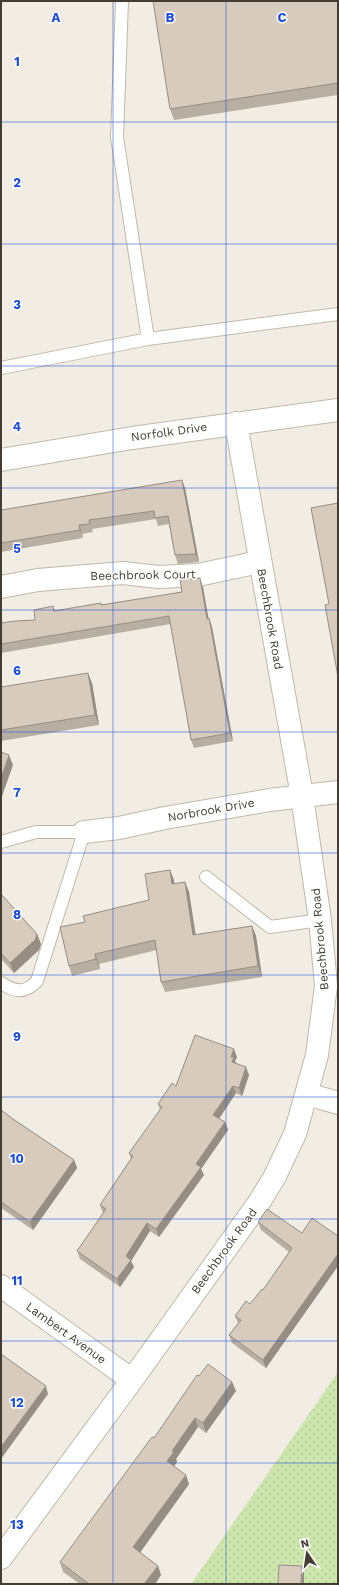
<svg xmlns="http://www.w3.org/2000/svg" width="339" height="1585" font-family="'Work Sans',sans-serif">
  <defs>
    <pattern id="park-dots" width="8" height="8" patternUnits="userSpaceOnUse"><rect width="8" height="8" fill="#cee6ae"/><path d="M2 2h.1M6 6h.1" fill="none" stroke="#b2c696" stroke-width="1.8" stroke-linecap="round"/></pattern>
  </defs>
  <rect width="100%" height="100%" fill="#f2ede4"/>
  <path fill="url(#park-dots)" d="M338,1372V1584H191Z"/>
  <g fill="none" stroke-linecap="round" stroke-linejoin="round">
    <g stroke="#c0b8aa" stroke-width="14">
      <path id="lane" d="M122,1L117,137L148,339
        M1,368L148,339L338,314
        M1,842L36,832H84L37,981C25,994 15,992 1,983
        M206,877L270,927L320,920"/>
    </g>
    <g stroke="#c0b8aa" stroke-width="24">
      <path id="street" d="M1,460L132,438L338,410
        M1,587L38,580L123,573L159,577L198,575L260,562
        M84,832L119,828L165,818L270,800L338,792
        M307,1094L338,1103
        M1,1286L132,1380
        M1,1558L132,1380L258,1204L274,1178L295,1134L317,1055L326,986L320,920L302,796L236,423"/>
    </g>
    <use href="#lane" stroke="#fff" stroke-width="12"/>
    <use href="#street" stroke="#fff" stroke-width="22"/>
  </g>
  <path fill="#b8afa3" d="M338,1V95L174,120L170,109Z
    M185,488L199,562L178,564L175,555L169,524L158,526L156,519L92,529L93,532L82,534L83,538L1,552V510Z
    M203,587L208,618H209L212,627L233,741L194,748L191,740L171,624L1,653V623L35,620L53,606L55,611L101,603L102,605L182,592Z
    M92,683L99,725L1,741V687Z
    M170,870L174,880V884L185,882L189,892L196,935L252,926L256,936L262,977L165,992L161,982L157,950L99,964L100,969L72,976L69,966L85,922L149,900Z
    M1,894L37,934L41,944L39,950L14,973L1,959Z
    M237,1057L235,1061L236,1063L249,1075L242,1096L236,1093L219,1119L225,1122L228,1130L201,1169L204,1175L159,1237L150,1231L131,1261L134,1267L120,1287L80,1259L77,1251L104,1213H103L100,1205L131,1159L129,1153L160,1110L158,1104L176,1086Z
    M1,1110L13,1119L74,1160L77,1168L33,1230L1,1208Z
    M258,1222L302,1233L338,1236V1266L266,1368L232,1343L229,1335L238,1323L235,1316L250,1304L263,1290L289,1252L261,1230Z
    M199,1376L232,1382L236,1391L206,1433L198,1427L176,1459L177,1462L174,1466L189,1484L140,1552L158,1566L161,1575L155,1584H80L63,1572L60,1562L154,1438Z"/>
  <path fill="#968e84" d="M182,480L185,488L199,562L196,554Z
    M79,525L82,534L83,538L80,530Z
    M200,578L203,587L210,627L207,619Z
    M209,618L212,627L233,741L230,733Z
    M88,673L92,683L99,725L95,715Z
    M9,755L13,765L1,799V778Z
    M170,870L174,880L176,895L172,884Z
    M185,882L189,892L197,946L193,935Z
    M252,926L256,936L262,977L258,966Z
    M37,934L41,944L39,950L14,973L10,963Z
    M95,954L99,964L100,969L96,959Z
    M234,1049L237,1057L235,1061L237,1065L232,1062L231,1057Z
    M246,1067L249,1075L242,1096L239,1088Z
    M233,1086L236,1093L216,1123L213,1115Z
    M225,1122L228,1130L201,1169L204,1175L159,1237L156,1229L196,1164Z
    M74,1160L77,1168L33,1230L30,1222Z
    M147,1223L150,1231L131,1261L134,1267L120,1287L117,1279L126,1256Z
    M338,1254V1266L266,1368L263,1360Z
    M232,1382L236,1391L206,1433L203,1423Z
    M46,1386L48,1394L1,1459V1447Z
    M195,1418L198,1427L176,1459L177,1462L171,1470L167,1461L172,1451Z
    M186,1475L189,1484L137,1557L133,1547Z
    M158,1566L161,1575L155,1584H144Z
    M302,1566L304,1573V1584H301Z"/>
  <path fill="#d6cbbd" stroke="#968e84" d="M153,1H338V83L170,109Z
    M182,480L196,554L175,555L168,516L155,518L154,511L89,520L90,524L79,525L80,530L1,543V510Z
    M338,503V677L325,605L329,604L311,508Z
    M200,578L207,619L209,618L230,733L191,740L169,616L1,644V623L15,621L35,620L34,610L53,606L54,611L101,603V605L182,592L180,580Z
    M88,673L95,715L1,730V687Z
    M1,752L9,755L1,778Z
    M170,870L172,884L185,882L193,935L252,926L258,966L161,982L155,940L95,954L96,959L69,966L60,927L85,922L83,916L149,900L145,874Z
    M1,894L37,934L35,940L10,963L1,953Z
    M195,1035L234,1049L231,1057H234L232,1062L246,1067L239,1088L233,1086L213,1115L225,1122L196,1164L201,1167L156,1229L147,1223L126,1256L131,1260L117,1279L77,1251L106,1209L100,1205L133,1156L129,1153L162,1107L158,1104L172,1083L176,1086Z
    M1,1110L13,1119L74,1160L30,1222L1,1202Z
    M267,1209L302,1233L312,1218L338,1236V1254L263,1360L229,1335L241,1320L235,1316L246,1301L250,1304L262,1289L263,1290L292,1248L258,1222Z
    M1,1354L46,1386L1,1447Z
    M208,1364L232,1382L203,1423L195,1418L172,1451L174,1452L167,1461L186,1475L133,1547L158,1566L144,1584H89L60,1562L152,1437L154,1438L197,1375L199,1376Z
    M279,1565L302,1566L301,1584H278Z"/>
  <path fill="none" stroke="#1d4ed8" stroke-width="1" stroke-opacity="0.55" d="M113,1V1584M226,1V1584M1,122H338M1,244H338M1,366H338M1,488H338M1,610H338M1,732H338M1,853H338M1,975H338M1,1097H338M1,1219H338M1,1341H338M1,1463H338"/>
  <g text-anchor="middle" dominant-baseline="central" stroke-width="3" stroke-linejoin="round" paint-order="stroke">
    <g font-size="12" fill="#443d34" stroke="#fff">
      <text transform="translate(169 432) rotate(-8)">Norfolk Drive</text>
      <text transform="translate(143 575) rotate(-1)">Beechbrook Court</text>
      <text transform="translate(270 619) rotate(80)">Beechbrook Road</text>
      <text transform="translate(211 810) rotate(-10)">Norbrook Drive</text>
      <text transform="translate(320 939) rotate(-95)">Beechbrook Road</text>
      <text transform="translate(224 1251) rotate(-54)">Beechbrook Road</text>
      <text transform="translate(66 1333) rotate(36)">Lambert Avenue</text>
    </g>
  </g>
  <g font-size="13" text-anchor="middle" font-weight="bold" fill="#1d4ed8" stroke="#fff" stroke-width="3" stroke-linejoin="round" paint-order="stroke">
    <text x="56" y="22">A</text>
    <text x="170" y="22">B</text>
    <text x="282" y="22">C</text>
    <text x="17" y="66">1</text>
    <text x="17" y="187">2</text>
    <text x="17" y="309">3</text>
    <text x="17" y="431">4</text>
    <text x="17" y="553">5</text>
    <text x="17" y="675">6</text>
    <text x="17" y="797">7</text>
    <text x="17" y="919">8</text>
    <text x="17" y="1041">9</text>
    <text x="17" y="1163">10</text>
    <text x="17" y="1285">11</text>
    <text x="17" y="1407">12</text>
    <text x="17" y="1529">13</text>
  </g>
  <rect width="339" height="1585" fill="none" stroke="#443d34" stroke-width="4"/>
  <g transform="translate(307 1553) rotate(347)" stroke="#ffffff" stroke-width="3" paint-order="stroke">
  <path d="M0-3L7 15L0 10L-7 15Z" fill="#443d34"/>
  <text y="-6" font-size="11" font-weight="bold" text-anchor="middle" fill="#443d34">N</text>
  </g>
</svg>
